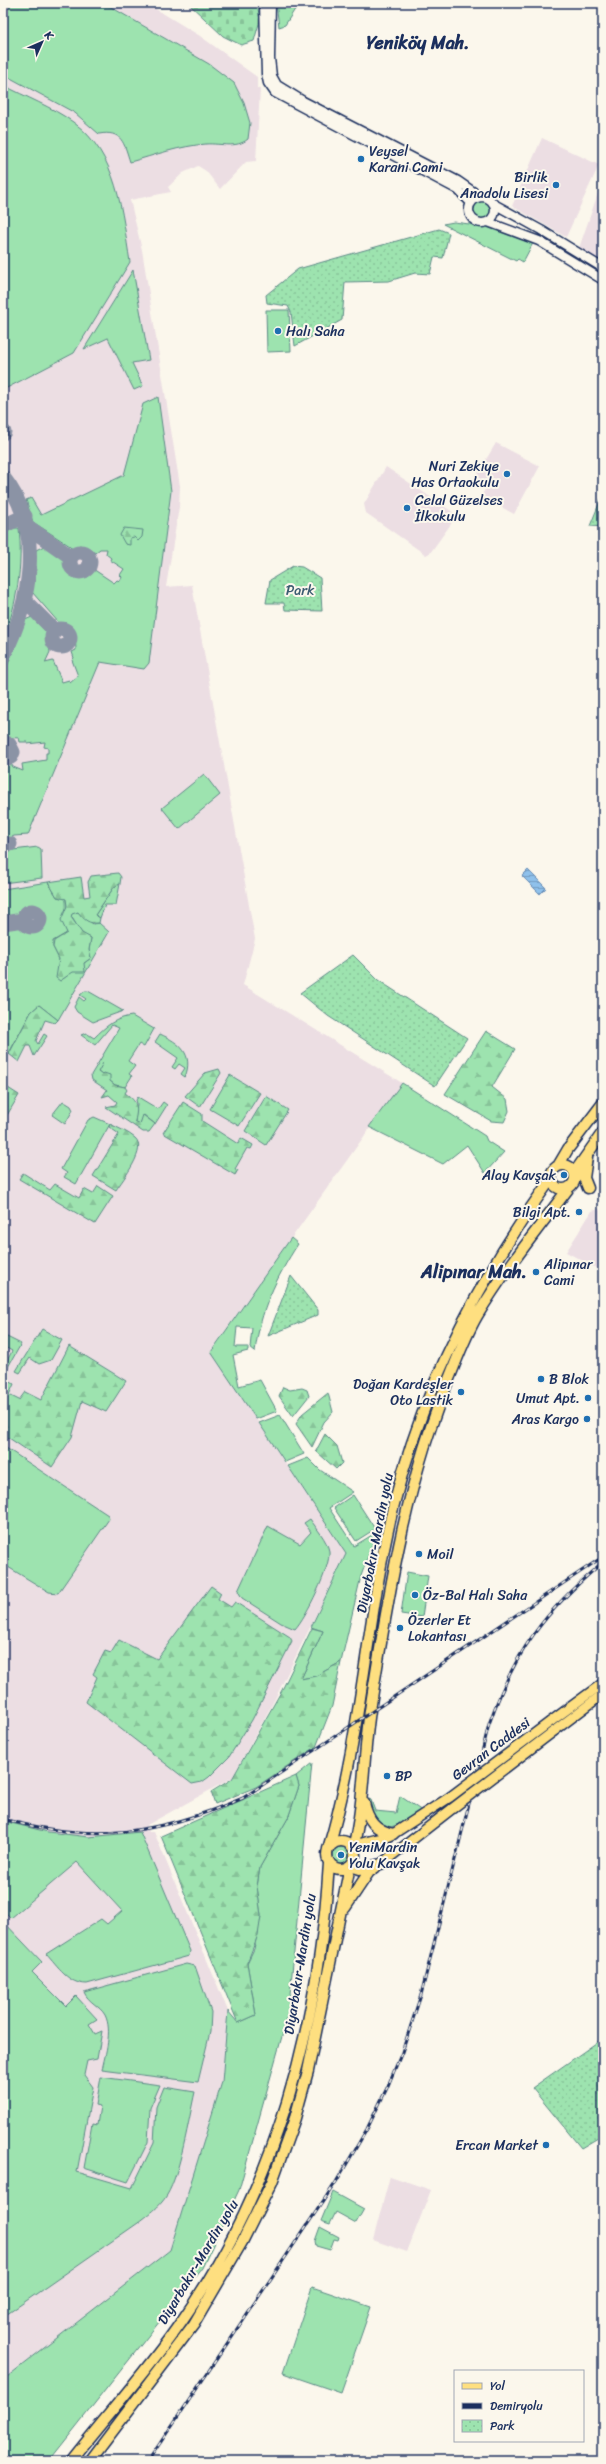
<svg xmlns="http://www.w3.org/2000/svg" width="606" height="2464" font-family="Sriracha,sans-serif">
  <defs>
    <pattern id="forest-firs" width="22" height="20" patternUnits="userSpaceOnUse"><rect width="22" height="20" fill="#9de3af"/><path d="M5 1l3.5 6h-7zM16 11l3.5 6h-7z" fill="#87c399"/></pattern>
    <pattern id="cemetery-stones" width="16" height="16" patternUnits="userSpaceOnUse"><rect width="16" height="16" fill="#9de3af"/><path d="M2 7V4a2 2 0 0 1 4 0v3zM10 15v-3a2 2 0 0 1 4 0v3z" fill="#87c399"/></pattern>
    <pattern id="park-dots" width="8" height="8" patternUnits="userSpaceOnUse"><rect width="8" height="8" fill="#9de3af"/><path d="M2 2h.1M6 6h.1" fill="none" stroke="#87c399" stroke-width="1.8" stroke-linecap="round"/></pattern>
    <pattern id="water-rules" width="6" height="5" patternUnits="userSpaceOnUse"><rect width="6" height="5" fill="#8fc1eb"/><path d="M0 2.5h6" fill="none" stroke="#749dc2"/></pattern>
  </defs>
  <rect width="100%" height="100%" fill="#fbf7ec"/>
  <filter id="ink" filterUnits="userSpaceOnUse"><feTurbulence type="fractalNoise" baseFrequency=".025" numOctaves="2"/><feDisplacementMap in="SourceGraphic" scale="8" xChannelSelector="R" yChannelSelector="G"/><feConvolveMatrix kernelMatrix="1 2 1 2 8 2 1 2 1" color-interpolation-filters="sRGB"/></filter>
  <g filter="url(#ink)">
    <path fill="#ecdee3" d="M3,3H146L200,36L257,77V89H260L256,161L246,162L220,189L206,171L198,166L183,173L168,187L171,192L130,200L142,250L180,486L179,507L166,587L192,585L255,939L243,985L402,1083L211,1351L346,1554L275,1699L232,1778L147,1825L149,1832H154L228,2011L222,2082L170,2250L3,2380Z
      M542,138L599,165L566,237L512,206Z
      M603,179V264L579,248Z
      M496,443L540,466L514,514L481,496L486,488L473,481Z
      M386,467L454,513L451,524L430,553L426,555L366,513L364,504Z
      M599,1209L603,1213V1265L600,1270L566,1252L592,1211Z
      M390,2176L431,2190L407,2252L373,2240Z"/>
    <path fill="#9de3af" stroke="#5c8986" d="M3,3H104L209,64L234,83L244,103L250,123L248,139C236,149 221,143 206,144C180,146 155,155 130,162C124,143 122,130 99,134L75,113L3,74Z
      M276,3H299L285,25L279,27Z
      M3,85C26,97 52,107 73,122C118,154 122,213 130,262L74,353L3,390Z
      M472 210a10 10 0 1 1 20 0a10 10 0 1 1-20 0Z
      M454,222L492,227L533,243L523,262L518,259L516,261L443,224Z
      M133,270L149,360L132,363L143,386L134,390L108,338L84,349Z
      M266,310H289L291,351L267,352Z
      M158,397L171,491L149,663L144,669L100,662L28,835L14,836L3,842V763L10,762L13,767L23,771L22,764L46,760V753H48V748L44,747L45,742L27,744V742H20L19,738L3,737V677L25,620L32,617L47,633L50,652L45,663L53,661L62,682L69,680L70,683L78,676L72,660L74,658L72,652L76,650L75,631L66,623H59L32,592L36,550L44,546L64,559L66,566L70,571L88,577L93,569L114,583L117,580L120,581L122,577L120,575L124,569L110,560L111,558L106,554L107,549H100L95,553L80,545L73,548L33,522L26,500L31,498L41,515L124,475L143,404Z
      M14,528H19C23,564 17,606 3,639V534Z
      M204,774L220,795L179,829L162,808Z
      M8,847L13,850L38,847L41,849L42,878L3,883V848Z
      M48,882L57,897L66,899L67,933L53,941V947L59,959L60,981L91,958L89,950L91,938L82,934L71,916L72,913L78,912L93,924L99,923L109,932L58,1020L39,1005L31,1012L3,1064V967L7,966L6,958H3V929L22,926L29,930H36L42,920H45L43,914L34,907L20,915L3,916V889Z
      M120,884L116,905H105L100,918L95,915L114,887Z
      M85,991H88L123,1011L93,1022L77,1012L74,1007L79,997L84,1001L86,999L80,995Z
      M132,1016L154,1029L144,1047L139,1044L128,1061L135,1066L129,1074L132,1076L125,1087L115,1085L98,1072L102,1063L100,1060L119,1028L112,1025L95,1045L81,1035L86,1033L94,1038C106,1026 115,1018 132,1016Z
      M160,1034C180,1043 194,1054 185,1077L181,1074L185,1068L179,1064L175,1069L172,1067L178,1058L155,1042Z
      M402,1083L485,1136L487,1141L504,1152L485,1173L467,1145L443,1164L369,1127Z
      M138,1097L158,1109L163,1102L167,1105L155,1124L144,1115L140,1124L135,1121L137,1104L136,1100Z
      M63,1101L71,1106L73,1110L65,1124L52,1115Z
      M94,1117L110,1124L76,1184L64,1177L67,1173L61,1169L88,1120Z
      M291,1238L298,1244C276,1278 260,1311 255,1352L250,1348L252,1328L237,1327L235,1347H248V1351L233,1355L239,1386L260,1380L277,1411L256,1419L211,1352Z
      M3,1335L21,1344L8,1367L5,1365L12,1351L3,1346Z
      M280,1415L304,1454L285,1462L259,1423Z
      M3,1446L108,1515L109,1519L58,1593L49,1592L3,1564Z
      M308,1458L320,1470L353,1492L329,1508L354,1546L377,1532L361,1576L341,1662L316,1676L301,1679L323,1631L311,1627L346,1554L288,1466Z
      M353,1495L375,1529L356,1541L334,1508Z
      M310,1519C316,1528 327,1540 329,1551C331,1567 306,1617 295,1629L281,1623L242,1598L238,1591L268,1526L300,1544L311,1532L304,1523Z
      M407,1572L428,1576L422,1617L401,1614Z
      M312,1763L288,2015L239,2190L202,2268L49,2461H3V2380L170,2250L222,2082L228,2011L238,2023L256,2015L247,1963L254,1949L261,1916L257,1887L260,1867L288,1818L299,1786L296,1776Z
      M400,1796L422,1811C398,1826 373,1843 369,1799L371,1800L375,1811L396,1813Z
      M3,1821L48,1832L89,1837L140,1832L190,1951L189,1956L87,1984C68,1984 58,1967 46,1954L101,1919L107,1924L122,1911L77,1862L11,1918L3,1910Z
      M333 1855a8 8 0 1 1 16 0a8 8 0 1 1-16 0Z
      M3,1921L42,1962L32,1972L66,2006L76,1996L97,2019L89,2024L95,2034L102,2031L97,2059L87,2061L84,2075L93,2087L77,2172L132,2188L154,2143L156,2107L164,2087L195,2092C189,2118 180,2174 167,2195C160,2207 148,2215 138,2223L3,2317Z
      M186,1964L195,1966L211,2012L210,2032L198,2082L102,2070C105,2054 113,2031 105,2015C100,2006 88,2002 84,1992Z
      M101,2077L160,2085L150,2108L148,2142L128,2182L84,2168L92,2124L97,2125L100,2106L96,2105Z
      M333,2192L364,2209L356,2223L336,2212L330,2224L321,2221Z
      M320,2227L339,2237L338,2240L334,2239L330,2250L316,2246L315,2241Z
      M312,2287L371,2307L341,2393L283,2373Z"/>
    <path fill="url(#forest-firs)" stroke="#5c8986" d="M124,528L143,530L142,537L138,541L134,537L130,538V545L125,544L120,535Z
      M118,873L121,877L120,884L114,887L95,915L100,918L99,923C89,924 84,920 78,912L72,914L71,917L82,933L91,938L89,950L91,958L84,963L85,972H73L60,981L56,978L59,959L53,947L54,941L67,933L61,920L67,906L66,899L57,897L48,882L81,877L84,897L90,896L88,882L91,876Z
      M39,1005L58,1020L55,1023L45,1020L36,1041L38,1044L44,1034L47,1036L34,1056L30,1046H27L19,1062L9,1054L31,1012Z
      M486,1031L515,1049L492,1087L507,1099L509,1111L504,1122L491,1121L445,1094Z
      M100,1060L103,1063L98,1072L102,1075L104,1073L110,1075V1081L115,1085L125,1087L127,1090L125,1093C138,1102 138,1107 135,1121L140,1124L143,1115L155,1124L149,1132H143L106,1107L115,1105L117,1102L109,1095L102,1097L107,1090L92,1080L91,1075Z
      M219,1069L221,1073L200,1107L185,1096L205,1073Z
      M230,1075L260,1093L239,1126L210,1109Z
      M8,1088L19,1095L3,1122V1095Z
      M266,1096L288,1110L266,1145L245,1131Z
      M183,1102L202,1114V1121L238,1144L241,1138L253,1145L251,1149L247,1148L235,1169L238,1170L235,1175L163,1133Z
      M110,1124C118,1128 128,1132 135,1138C148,1149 123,1179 116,1190L93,1176L119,1134L109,1127Z
      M23,1173L50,1190L55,1184L79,1198L84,1189L93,1194L98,1186L113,1196L95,1224L19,1179Z
      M42,1329L62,1340L51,1360L39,1364L30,1358L20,1373L16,1371Z
      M69,1346L126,1381L106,1412L82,1401L72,1437L52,1467L3,1434V1391L9,1381L14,1384L9,1395L19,1400L25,1392L41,1400Z
      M283,1387L290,1390L302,1388L307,1390L309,1396L293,1416L279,1396Z
      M328,1393L333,1412L324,1422L312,1447L296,1424L302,1414Z
      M325,1434L337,1446L342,1463L336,1469L316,1451Z
      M211,1586L221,1593L218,1599L231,1607L235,1602L290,1637L292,1641L252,1720L229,1757L209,1777L202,1782L192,1784L86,1702L97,1677L93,1674L105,1651L111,1653L119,1640L157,1659Z
      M312,1628L323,1631L301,1679L316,1676L341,1662L332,1706L316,1747L256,1787L215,1804L211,1792L232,1779L282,1690Z
      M296,1776L299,1786L288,1818L260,1867L257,1886L261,1916L258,1935L247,1963L256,2015L238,2023L161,1836Z"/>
    <path fill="url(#cemetery-stones)" stroke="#5c8986" d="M188,3H257L260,20L254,41L241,45L223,36Z"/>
    <path fill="url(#park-dots)" stroke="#5c8986" d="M439,229L449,233L443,258L434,257L430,274L415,273L389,281L345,282L342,320L295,346L291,312L288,306L267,303L266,295L298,269Z
      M603,494V527L590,526Z
      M293,566L302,567L320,578L322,611L285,610L284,603H266L270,580Z
      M353,955L378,980L467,1038L435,1086L328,1016L300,993Z
      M291,1276L318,1310V1315L268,1336Z
      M603,2038V2135L581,2148L532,2088Z"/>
    <path fill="url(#water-rules)" stroke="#6187b3" d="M528,870L546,888L540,894L522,876Z"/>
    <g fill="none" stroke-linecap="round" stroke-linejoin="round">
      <path stroke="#8b93a5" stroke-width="15" d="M3,433L4,432
        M3,477C45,530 31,601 3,657
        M3,526L25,516
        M28,527L71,557
        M70 562a10 10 0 1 1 20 0a10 10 0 1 1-20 0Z
        M25,601L55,631
        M52 638a9 9 0 1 1 18 0a9 9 0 1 1-18 0Z
        M3,742L9,744L13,752L11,757L3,760
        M3,845L10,844
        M24 919a8 8 0 1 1 16 0a8 8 0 1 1-16 0Z
        M3,923L24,920"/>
      <g stroke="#1b2f5e" stroke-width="11">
        <path id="secondary" d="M264,3L266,74L268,83L275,93L458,190L471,203
          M271,3L270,58L272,76L277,85L303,101L458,181L481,197
          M469 210a13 13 0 1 1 26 0a13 13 0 1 1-26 0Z
          M494,204L541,230L603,268
          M488,222L539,241L603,280"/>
      </g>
      <g stroke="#1b2f5e" stroke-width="12">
        <path id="primary" d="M550,1722L603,1683
          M554,1731L603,1694
          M393,1834L450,1797
          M381,1864L453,1808"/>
      </g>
      <g stroke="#1b2f5e" stroke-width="13">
        <path id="trunk" d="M587,1157L584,1178L588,1188
          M551 1177a12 12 0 1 1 24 0a12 12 0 1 1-24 0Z
          M558,1166L568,1149L603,1103
          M574,1173L603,1132
          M364,1803C368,1820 375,1830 393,1834
          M327 1855a14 14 0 1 1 28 0a14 14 0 1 1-28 0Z
          M353,1848C365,1801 363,1752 371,1704C389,1592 406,1480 451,1374C459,1354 466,1335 477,1316C504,1271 537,1230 568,1189
          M353,1848C367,1839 379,1842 393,1834
          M328,1849C362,1737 366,1617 394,1504C424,1385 480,1277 551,1179
          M345,1908L369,1872L376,1867
          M71,2461C107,2415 148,2370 181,2322C276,2187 319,2025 329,1863
          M90,2461L194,2324L242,2242L272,2182L295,2118L308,2071L350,1866L360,1869L381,1864"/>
      </g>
      <use href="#secondary" stroke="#fbf7ec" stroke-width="8"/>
      <use href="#primary" stroke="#fedf80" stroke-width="9"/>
      <use href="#trunk" stroke="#fedf80" stroke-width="10"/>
      <g stroke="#1b2f5e" stroke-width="3">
        <path id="rail" d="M3,1819C93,1844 159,1834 243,1798L598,1560
          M148,2461L336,2182L367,2129L387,2088L402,2052L421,1995L489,1724C514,1652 545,1611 603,1562"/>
      </g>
      <use href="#rail" stroke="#fbf7ec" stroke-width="1.5" stroke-dasharray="4.5" stroke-linecap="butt"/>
      <g stroke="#1b2f5e" stroke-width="12" stroke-linecap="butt">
        <path id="primary-bridge" d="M450,1797L550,1722
          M453,1808L554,1731"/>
      </g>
      <use href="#primary-bridge" stroke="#fedf80" stroke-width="9"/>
    </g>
  </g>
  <g fill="#1f6fb2" stroke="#fbf7ec" stroke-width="1.5">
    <circle cx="361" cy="159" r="4"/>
    <circle cx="556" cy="185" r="4"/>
    <circle cx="278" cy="331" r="4"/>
    <circle cx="507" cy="474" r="4"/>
    <circle cx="407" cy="508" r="4"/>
    <circle cx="564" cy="1175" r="4"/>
    <circle cx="579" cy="1212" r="4"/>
    <circle cx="536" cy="1272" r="4"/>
    <circle cx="541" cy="1379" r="4"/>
    <circle cx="461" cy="1392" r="4"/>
    <circle cx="588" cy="1398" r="4"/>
    <circle cx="587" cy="1419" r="4"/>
    <circle cx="419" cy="1554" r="4"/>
    <circle cx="415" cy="1595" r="4"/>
    <circle cx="400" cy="1628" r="4"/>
    <circle cx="387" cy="1776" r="4"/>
    <circle cx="341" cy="1855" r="4"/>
    <circle cx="546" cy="2145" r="4"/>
  </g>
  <g text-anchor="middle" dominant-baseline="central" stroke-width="4" stroke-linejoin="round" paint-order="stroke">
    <g font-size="14" fill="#1b2f5e" stroke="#fbf7ec" text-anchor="start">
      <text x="369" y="151">Veysel<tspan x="369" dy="16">Karani Cami</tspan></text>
      <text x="548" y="177" text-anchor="end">Birlik<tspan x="548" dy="16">Anadolu Lisesi</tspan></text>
      <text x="286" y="331">Halı Saha</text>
      <text x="499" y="466" text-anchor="end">Nuri Zekiye<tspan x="499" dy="16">Has Ortaokulu</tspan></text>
      <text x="415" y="500">Celal Güzelses<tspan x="415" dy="16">İlkokulu</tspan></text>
      <text x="556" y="1175" text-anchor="end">Alay Kavşak</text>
      <text x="571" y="1212" text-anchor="end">Bilgi Apt.</text>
      <text x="544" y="1264">Alipınar<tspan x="544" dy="16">Cami</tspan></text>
      <text x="549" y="1379">B Blok</text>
      <text x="453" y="1384" text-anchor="end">Doğan Kardeşler<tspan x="453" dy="16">Oto Lastik</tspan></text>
      <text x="580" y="1398" text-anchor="end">Umut Apt.</text>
      <text x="579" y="1419" text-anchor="end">Aras Kargo</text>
      <text x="427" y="1554">Moil</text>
      <text x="423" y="1595">Öz-Bal Halı Saha</text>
      <text x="408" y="1620">Özerler Et<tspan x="408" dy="16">Lokantası</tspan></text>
      <text x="395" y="1776">BP</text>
      <text x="349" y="1847">YeniMardin<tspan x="349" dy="16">Yolu Kavşak</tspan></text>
      <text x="538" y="2145" text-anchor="end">Ercan Market</text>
    </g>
    <g font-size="14" fill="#3c5c72" stroke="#fbf7ec">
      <text x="300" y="590">Park</text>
    </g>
    <g font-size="14" fill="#1b2f5e" stroke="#fbf7ec">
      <text transform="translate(375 1543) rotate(-79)">Diyarbakır-Mardin yolu</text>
      <text transform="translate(491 1749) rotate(-37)">Gevran Caddesi</text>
      <text transform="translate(300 1964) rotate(-81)">Diyarbakır-Mardin yolu</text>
      <text transform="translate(198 2262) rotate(-59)">Diyarbakır-Mardin yolu</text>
    </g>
    <g font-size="18" font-weight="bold" fill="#1b2f5e" stroke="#fbf7ec">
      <text x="418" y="43">Yeniköy Mah.</text>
      <text x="474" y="1272">Alipınar Mah.</text>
    </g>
  </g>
  <rect width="606" height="2464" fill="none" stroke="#fbf7ec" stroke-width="16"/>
  <rect x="8" y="8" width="590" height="2448" fill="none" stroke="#1b2f5e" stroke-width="1.5" filter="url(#ink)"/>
  <rect x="454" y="2370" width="130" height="72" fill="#fbf7ec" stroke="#a1a7b3"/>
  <rect x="462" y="2383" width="20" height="6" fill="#fedf80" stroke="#a1a7b3"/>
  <text x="490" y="2390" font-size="12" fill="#1b2f5e">Yol</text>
  <rect x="462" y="2403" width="20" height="6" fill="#1b2f5e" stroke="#a1a7b3"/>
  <text x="490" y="2410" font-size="12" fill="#1b2f5e">Demiryolu</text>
  <rect x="462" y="2420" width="20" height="12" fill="url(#park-dots)" stroke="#a1a7b3"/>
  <text x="490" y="2430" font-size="12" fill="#1b2f5e">Park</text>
  <g transform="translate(42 42) rotate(45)" stroke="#fbf7ec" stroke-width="3" paint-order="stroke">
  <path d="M0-3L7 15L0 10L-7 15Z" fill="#1b2f5e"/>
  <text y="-6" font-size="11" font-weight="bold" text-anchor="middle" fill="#1b2f5e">K</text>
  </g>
</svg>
